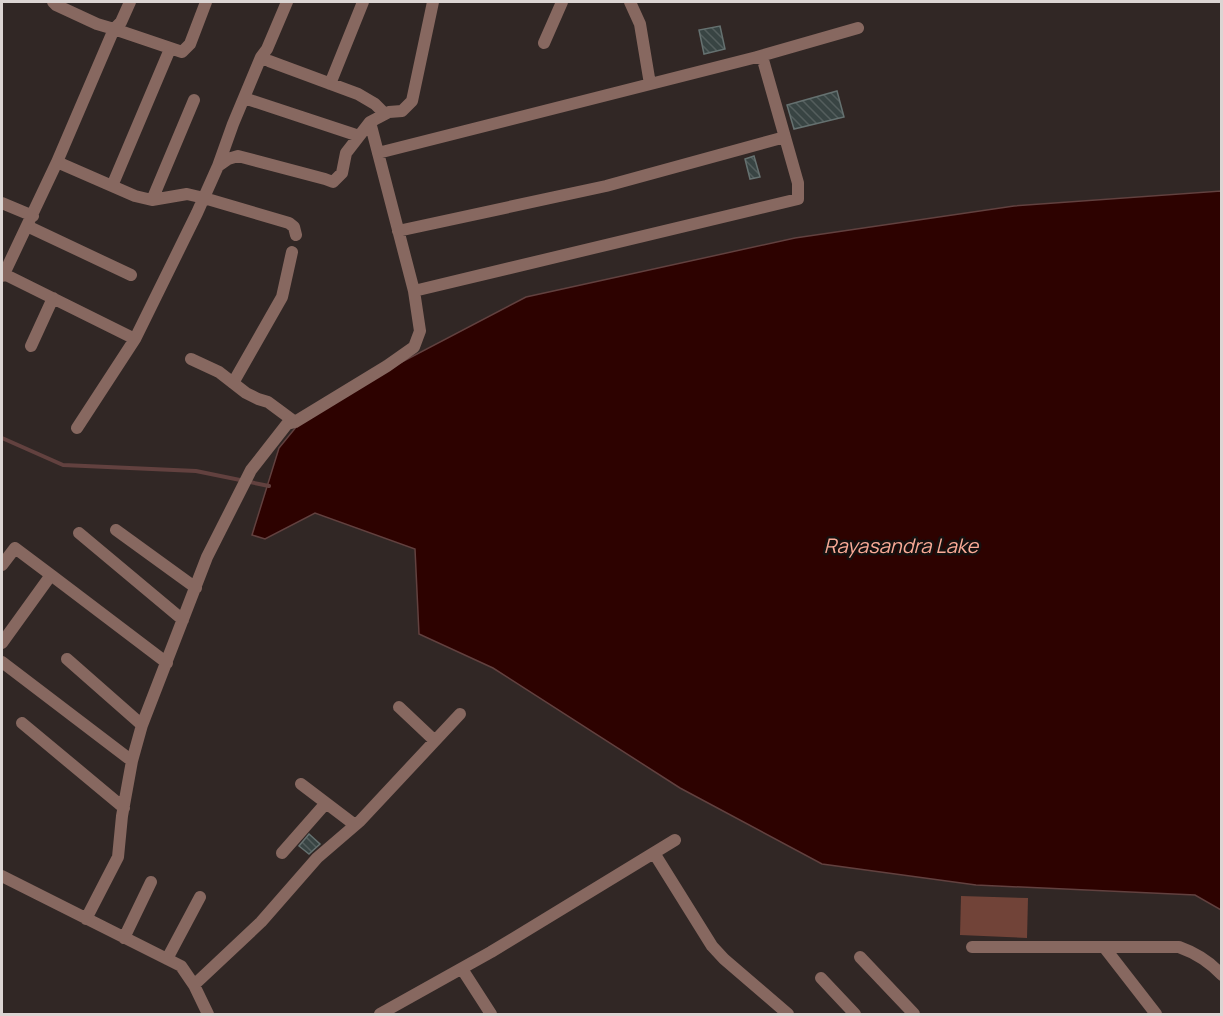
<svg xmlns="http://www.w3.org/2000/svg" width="1223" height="1016" font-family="Manrope,sans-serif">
  <defs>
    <pattern id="building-back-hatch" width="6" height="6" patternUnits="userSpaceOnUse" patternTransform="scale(1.5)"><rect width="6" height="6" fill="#384443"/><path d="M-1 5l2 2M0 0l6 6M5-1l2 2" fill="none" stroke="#545e5d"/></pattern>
  </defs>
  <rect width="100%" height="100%" fill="#312725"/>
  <path fill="#714338" d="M961,896L1028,898L1027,938L960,935Z"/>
  <path fill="#2d0200" stroke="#62413f" stroke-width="1.5" d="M1221,191V910L1195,895L976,885L822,864L680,788L493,668L419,634L415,549L315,513L265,539L252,535L279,448L310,410L526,297L795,238L1014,206Z"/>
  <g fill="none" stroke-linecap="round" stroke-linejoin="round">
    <path stroke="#62413f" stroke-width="4" d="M2,438L63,465L196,471L269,486"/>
  </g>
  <path fill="url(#building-back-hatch)" stroke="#657170" stroke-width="1.5" d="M720,26L725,49L704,54L699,30Z
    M837,91L844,117L794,129L787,105Z
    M754,156L760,177L750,179L745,159Z
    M309,834L320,844L309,854L299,846Z"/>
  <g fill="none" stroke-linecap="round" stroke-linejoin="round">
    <path stroke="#876860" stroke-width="12" d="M53,2L56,5L97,24L114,29L121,22L130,2
      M287,2L267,49L261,57L269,61L358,94L375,104L385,114
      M630,2L640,24L650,84
      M544,43L562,2
      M330,84L363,2
      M244,98L359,136
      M378,153L757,57L858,28
      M57,162L114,29L182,52L190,44L206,2
      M218,166L233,124L261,57
      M112,186L170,49
      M152,200L194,100
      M2,203L33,216
      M27,226L131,275
      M398,231L606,186L785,137
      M4,274L135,339
      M2,276L4,274L57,162L135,196L152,200L187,194L204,198L289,223L294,227L296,235
      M414,291L798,199V183L763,60L757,57
      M31,346L53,298
      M191,359L219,372L246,393L258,399L268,402L295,422
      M233,383L282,297L292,252
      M77,428L135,339L197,213L218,166L228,159L238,156L325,179L333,182L342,173L346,153L370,122L389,112L402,111L412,101L433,2
      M116,530L196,588
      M79,533L183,620
      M2,565L15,548L51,575
      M2,643L51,575L167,663
      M67,659L142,725
      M2,662L132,761
      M399,707L435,741
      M22,723L124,808
      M301,784L355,825
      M282,853L326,803
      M654,853L712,946L724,959L788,1014
      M2,876L181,966L194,985L208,1014
      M86,919L118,857L122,816L132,761L142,725L207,557L251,470L287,424L295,422L387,366L414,347L420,331L414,291L370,122
      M124,938L151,882
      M972,947H1179C1196,953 1209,961 1222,975
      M1104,947L1156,1014
      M860,957L914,1014
      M167,959L200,897
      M462,969L491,1014
      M821,978L855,1014
      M194,985L261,922L317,858L360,821L460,714
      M380,1014L491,952L675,840"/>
  </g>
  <g text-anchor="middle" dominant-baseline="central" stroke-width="5" stroke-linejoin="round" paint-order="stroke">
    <g font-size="20" font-style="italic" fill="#faab97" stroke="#161110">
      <text x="901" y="545">Rayasandra Lake</text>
    </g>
  </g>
  <rect width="1223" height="1016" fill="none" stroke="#dcd5d3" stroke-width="6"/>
</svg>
